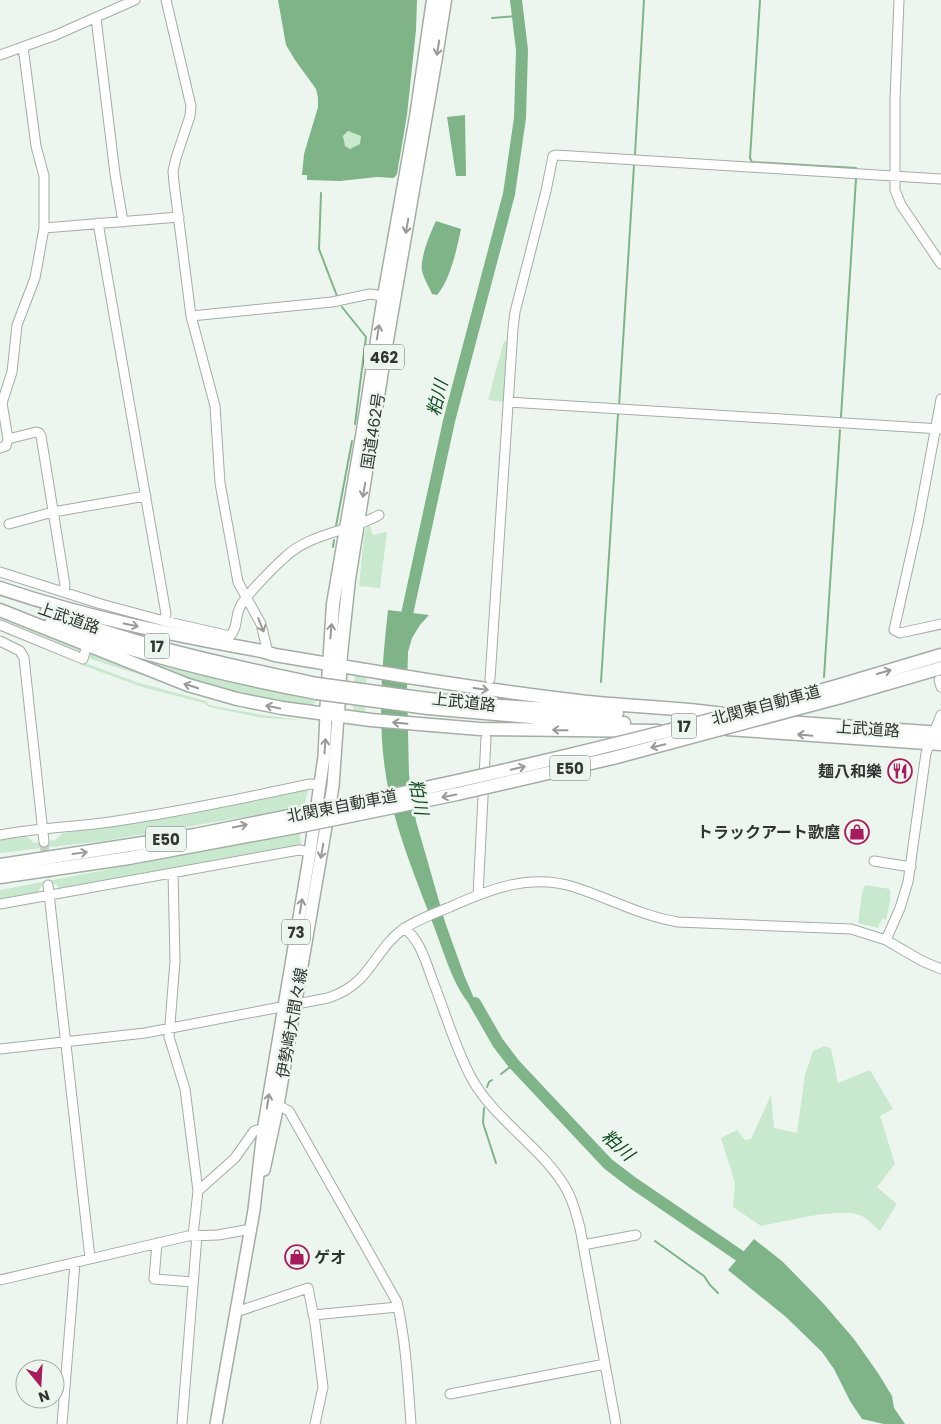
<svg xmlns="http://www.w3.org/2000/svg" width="941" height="1424" font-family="Poppins,'Noto Sans JP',sans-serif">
  <rect width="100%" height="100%" fill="#edf6ee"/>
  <path fill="#c8e9cd" d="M343 140a9 9 0 1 1 18 0a9 9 0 1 1-18 0Z
    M504,341L508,342L504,402L488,400Z
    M369,524L373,535L387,532L380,588L359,586L364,535L367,525Z
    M0,614L200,693L90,659L89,653L82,651L79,653L0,622Z
    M83,641L318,698V700L313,704L314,709L221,692Z
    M83,662L136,682L206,701L209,705L262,715L302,720L264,718L209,707L204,703L142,687L79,664Z
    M355,672L367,673L365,716L353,715Z
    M308,790L304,807L103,841L0,853V840L26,836L34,843L55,840L63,833L187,815Z
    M300,833L301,846L298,847L60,890L56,884L41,886L38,893L0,901V890Z
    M865,885L890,889V903L886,920L882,919L878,928L858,923L862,893Z
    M824,1046L831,1048L838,1083L870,1070L893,1109L880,1116L895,1164L877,1187L897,1204L880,1231C874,1226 869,1220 862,1216C843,1206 783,1222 761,1226L733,1207L735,1183L721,1138L737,1130L745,1140L751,1139L771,1095L774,1128L797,1133L805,1075L813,1051Z"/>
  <path fill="#7fb488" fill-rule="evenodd" d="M278,0H417L416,30L407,115L397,174L394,178L377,177L340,181L307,180V175H302L304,154L318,107V98L316,89L295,60L286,45ZM348,131L361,136L360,144L350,149L345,146L343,136Z
    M465,115L466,176H456L447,117Z
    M436,221L461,229C457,248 450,281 437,295L432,294C429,287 424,279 422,271C420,257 430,234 436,221Z
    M388,610L429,615L420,625L412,638L408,652L407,688L409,775L416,821L445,922L464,975L482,1017C454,994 446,957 433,924C415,876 394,827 386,776C377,721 382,665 388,610Z
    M754,1239L783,1262L823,1303L854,1339L878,1373L892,1396L894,1408L905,1424H884L862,1419L850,1401L834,1369L822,1352L786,1317L728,1270Z"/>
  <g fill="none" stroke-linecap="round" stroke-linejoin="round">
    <path stroke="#7fb488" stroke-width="2" d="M760,0L750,158L752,162L856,168
      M492,18L518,16
      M635,154L644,0
      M321,193L319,249L337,296
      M342,307L366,337L355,424
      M619,406L634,165
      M841,417L856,179
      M336,526L352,441
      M333,547L334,540
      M824,677L840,430
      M601,682L618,414
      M501,1074L514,1064
      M487,1087L489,1082L492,1080
      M484,1108L483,1123L496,1163
      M655,1241L704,1276L710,1285L718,1293"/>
    <path stroke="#7fb488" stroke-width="12" d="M404,628L449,421L509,194L520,118L522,50L516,0
      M475,1003L498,1043L514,1064L608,1164L633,1183L740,1256L753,1267"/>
    <path stroke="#c7cfc8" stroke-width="9" stroke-dasharray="9 4.5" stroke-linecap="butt" d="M487,733L490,684
      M44,842L48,885"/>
    <g stroke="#a4ada5" stroke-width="11">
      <path id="minor" d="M166,0L191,106L190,116L176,158L173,171L174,183L191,316L215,406L220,483L238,582L261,624L268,653
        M899,0L895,100V190L901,205L941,264
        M96,18L115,174L123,222
        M0,55L56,35L135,0
        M98,223L166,614L164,621
        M44,228L179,217
        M191,316L332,302L370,294L389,297
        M941,399L918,523L894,630L900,633L941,624
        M508,402L941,429
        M8,439L36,432L39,433L41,436L65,585L64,592
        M0,448L6,446L8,439L2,403L12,372L17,325L35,278L44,228V176L36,146L23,47
        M9,524L53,512L146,496
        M0,572L101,604L164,621L230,636C238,628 235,617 240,607C245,596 274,567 284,558C309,533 349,532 379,515
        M0,625L83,659L85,652
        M0,641L20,651L24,658L44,842
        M490,679L513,329L515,312L546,191L553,156L556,155L941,179
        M939,680L941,687
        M0,835C37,828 74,827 110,822C178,812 244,798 310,784L320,785
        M874,861L911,867
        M173,873L175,961L169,1037L185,1089L198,1191L193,1235
        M48,885L90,1258
        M478,895L486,738
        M0,904L299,850L310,852
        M404,928C421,940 427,966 434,984C446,1015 456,1050 472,1079C495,1120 539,1145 564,1185C572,1198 576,1213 580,1228L616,1424
        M886,940L900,908L908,882L926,753L941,715
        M0,1049L145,1033L328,998C340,994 351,988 360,979C376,962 386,940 405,928C419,919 435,913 450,907C490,889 530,873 574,887C609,898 641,916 678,922L851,929L886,940L922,961L941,969
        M278,1105L289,1111L397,1302C406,1342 408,1383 411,1424
        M198,1191L235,1158L254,1131L257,1130L263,1131
        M157,1243L154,1279L193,1282
        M583,1245L636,1235
        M0,1280L188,1236L218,1235L251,1229
        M236,1312L308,1288L315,1323L323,1387L315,1424
        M313,1315L398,1307
        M450,1394L605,1364
        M62,1424L75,1263
        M182,1424L197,1235"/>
    </g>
    <g stroke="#a4ada5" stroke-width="14">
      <path id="major" d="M264,1170L278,1105L333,786L338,716
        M216,1424L254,1210L263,1131L310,852L324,757L326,715"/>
    </g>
    <g stroke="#a4ada5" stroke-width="15">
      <path id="highway" d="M0,588C85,617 173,635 262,651L275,655C376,672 477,689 579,701C629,707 680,707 730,715
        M0,610L188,685L237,699L282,708L371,720L480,729L658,731
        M47,611C134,645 226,665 317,684
        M51,623C138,654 226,676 317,693
        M837,686L941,655
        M841,697L941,668
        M428,699L484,705L617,713
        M428,708L541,718L624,723
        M326,715L333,604L362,436L384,296L416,117L433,0
        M338,716L341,654L349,579L385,352L436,57L445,0
        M757,720L941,733
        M727,729L941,744
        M0,865L195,835L299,814
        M0,877L129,858L296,827"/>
    </g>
    <use href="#minor" stroke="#fff" stroke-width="9"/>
    <use href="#major" stroke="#fff" stroke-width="11"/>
    <use href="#highway" stroke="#fff" stroke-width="12"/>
    <g stroke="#a4ada5" stroke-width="15" stroke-linecap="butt">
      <path id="highway-bridge" d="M317,684L428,699
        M317,693L428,708
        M299,814C480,779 659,735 837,686
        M296,827L457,794L613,758L841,697"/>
    </g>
    <use href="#highway-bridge" stroke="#fff" stroke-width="12"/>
  </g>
  <defs><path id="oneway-shaft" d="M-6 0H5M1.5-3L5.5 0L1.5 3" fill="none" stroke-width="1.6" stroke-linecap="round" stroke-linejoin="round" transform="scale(1.25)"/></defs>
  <g stroke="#989a98">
    <use href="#oneway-shaft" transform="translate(438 48) rotate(99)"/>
    <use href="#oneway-shaft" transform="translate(407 226) rotate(100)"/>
    <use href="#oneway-shaft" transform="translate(378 332) rotate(-81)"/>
    <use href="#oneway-shaft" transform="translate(364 490) rotate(100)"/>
    <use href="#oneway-shaft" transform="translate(131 625) rotate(11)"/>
    <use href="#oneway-shaft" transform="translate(261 625) rotate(68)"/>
    <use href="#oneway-shaft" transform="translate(331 631) rotate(-85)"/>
    <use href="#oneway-shaft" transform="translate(884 672) rotate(-16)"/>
    <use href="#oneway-shaft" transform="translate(191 686) rotate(-162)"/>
    <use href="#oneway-shaft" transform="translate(481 689) rotate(8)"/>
    <use href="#oneway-shaft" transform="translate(273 707) rotate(-169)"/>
    <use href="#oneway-shaft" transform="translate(400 723) rotate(-175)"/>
    <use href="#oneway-shaft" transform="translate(560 730) rotate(-179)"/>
    <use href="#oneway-shaft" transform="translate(805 735) rotate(-175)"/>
    <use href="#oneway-shaft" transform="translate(325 746) rotate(-86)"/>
    <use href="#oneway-shaft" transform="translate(658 746) rotate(166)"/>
    <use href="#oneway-shaft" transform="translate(518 768) rotate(-13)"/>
    <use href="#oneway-shaft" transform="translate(449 796) rotate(168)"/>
    <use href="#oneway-shaft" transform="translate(240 826) rotate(-11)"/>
    <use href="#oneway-shaft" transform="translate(322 851) rotate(100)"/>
    <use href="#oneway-shaft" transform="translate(80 853) rotate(-8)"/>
    <use href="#oneway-shaft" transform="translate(301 906) rotate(-80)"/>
    <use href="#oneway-shaft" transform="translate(268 1101) rotate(-81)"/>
  </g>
  <defs>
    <g id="restaurant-ring" transform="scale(1.25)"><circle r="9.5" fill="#edf6ee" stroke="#a81c5d" stroke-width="1.5"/><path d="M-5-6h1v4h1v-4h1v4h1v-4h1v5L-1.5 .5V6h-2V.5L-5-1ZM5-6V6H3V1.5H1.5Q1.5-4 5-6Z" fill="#a81c5d"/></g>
    <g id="shop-ring" transform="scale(1.25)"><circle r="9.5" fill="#edf6ee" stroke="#a81c5d" stroke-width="1.5"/><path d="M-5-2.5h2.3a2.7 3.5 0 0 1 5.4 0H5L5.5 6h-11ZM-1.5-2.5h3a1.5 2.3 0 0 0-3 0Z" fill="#a81c5d"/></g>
  </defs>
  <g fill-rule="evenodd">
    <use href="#restaurant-ring" x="900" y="771"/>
    <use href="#shop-ring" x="857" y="832"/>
    <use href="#shop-ring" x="297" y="1257"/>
  </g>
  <g text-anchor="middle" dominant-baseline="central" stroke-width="5" stroke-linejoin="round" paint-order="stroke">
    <g fill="#edf6ee" stroke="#696f6a" stroke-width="1">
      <rect x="364" y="344.5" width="40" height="25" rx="4"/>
      <rect x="144.5" y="633.5" width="25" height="25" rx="4"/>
      <rect x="671.5" y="713.5" width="25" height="25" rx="4"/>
      <rect x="550" y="755.5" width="40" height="25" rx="4"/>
      <rect x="146" y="826.5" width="40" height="25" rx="4"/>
      <rect x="282" y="919.5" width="28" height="25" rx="4"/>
    </g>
    <g font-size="15" font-weight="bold" fill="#313532">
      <text x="384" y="357">462</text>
      <text x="157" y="646">17</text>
      <text x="684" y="726">17</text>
      <text x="570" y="768">E50</text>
      <text x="166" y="839">E50</text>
      <text x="296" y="932">73</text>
    </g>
    <g font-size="16" fill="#313532" stroke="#edf6ee">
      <text transform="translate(373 431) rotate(-81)">国道462号</text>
      <text transform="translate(69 618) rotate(19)">上武道路</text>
      <text transform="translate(464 702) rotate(6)">上武道路</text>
      <text transform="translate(766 705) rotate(-15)">北関東自動車道</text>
      <text transform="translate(868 729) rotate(4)">上武道路</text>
      <text transform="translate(342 806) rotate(-11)">北関東自動車道</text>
      <text transform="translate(292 1023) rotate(-80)">伊勢崎大間々線</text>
    </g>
    <g font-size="16" font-weight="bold" fill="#313532" stroke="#edf6ee" text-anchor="end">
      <text x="882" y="771">麺八和樂</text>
      <text x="840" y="832">トラックアート歌麿</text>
      <text x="314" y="1257" text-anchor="start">ゲオ</text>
    </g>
    <g font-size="18" font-style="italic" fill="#124d23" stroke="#edf6ee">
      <text transform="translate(437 398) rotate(-76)">粕川</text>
      <text transform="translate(419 797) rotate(79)">粕川</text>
      <text transform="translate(618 1145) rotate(42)">粕川</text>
    </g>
  </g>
  <g transform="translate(40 1384) rotate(162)"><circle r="24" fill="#edf6ee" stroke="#a2a9a3"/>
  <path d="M0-4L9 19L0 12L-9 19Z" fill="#a81c5d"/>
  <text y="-8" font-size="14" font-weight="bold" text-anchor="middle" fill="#313532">N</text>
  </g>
</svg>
